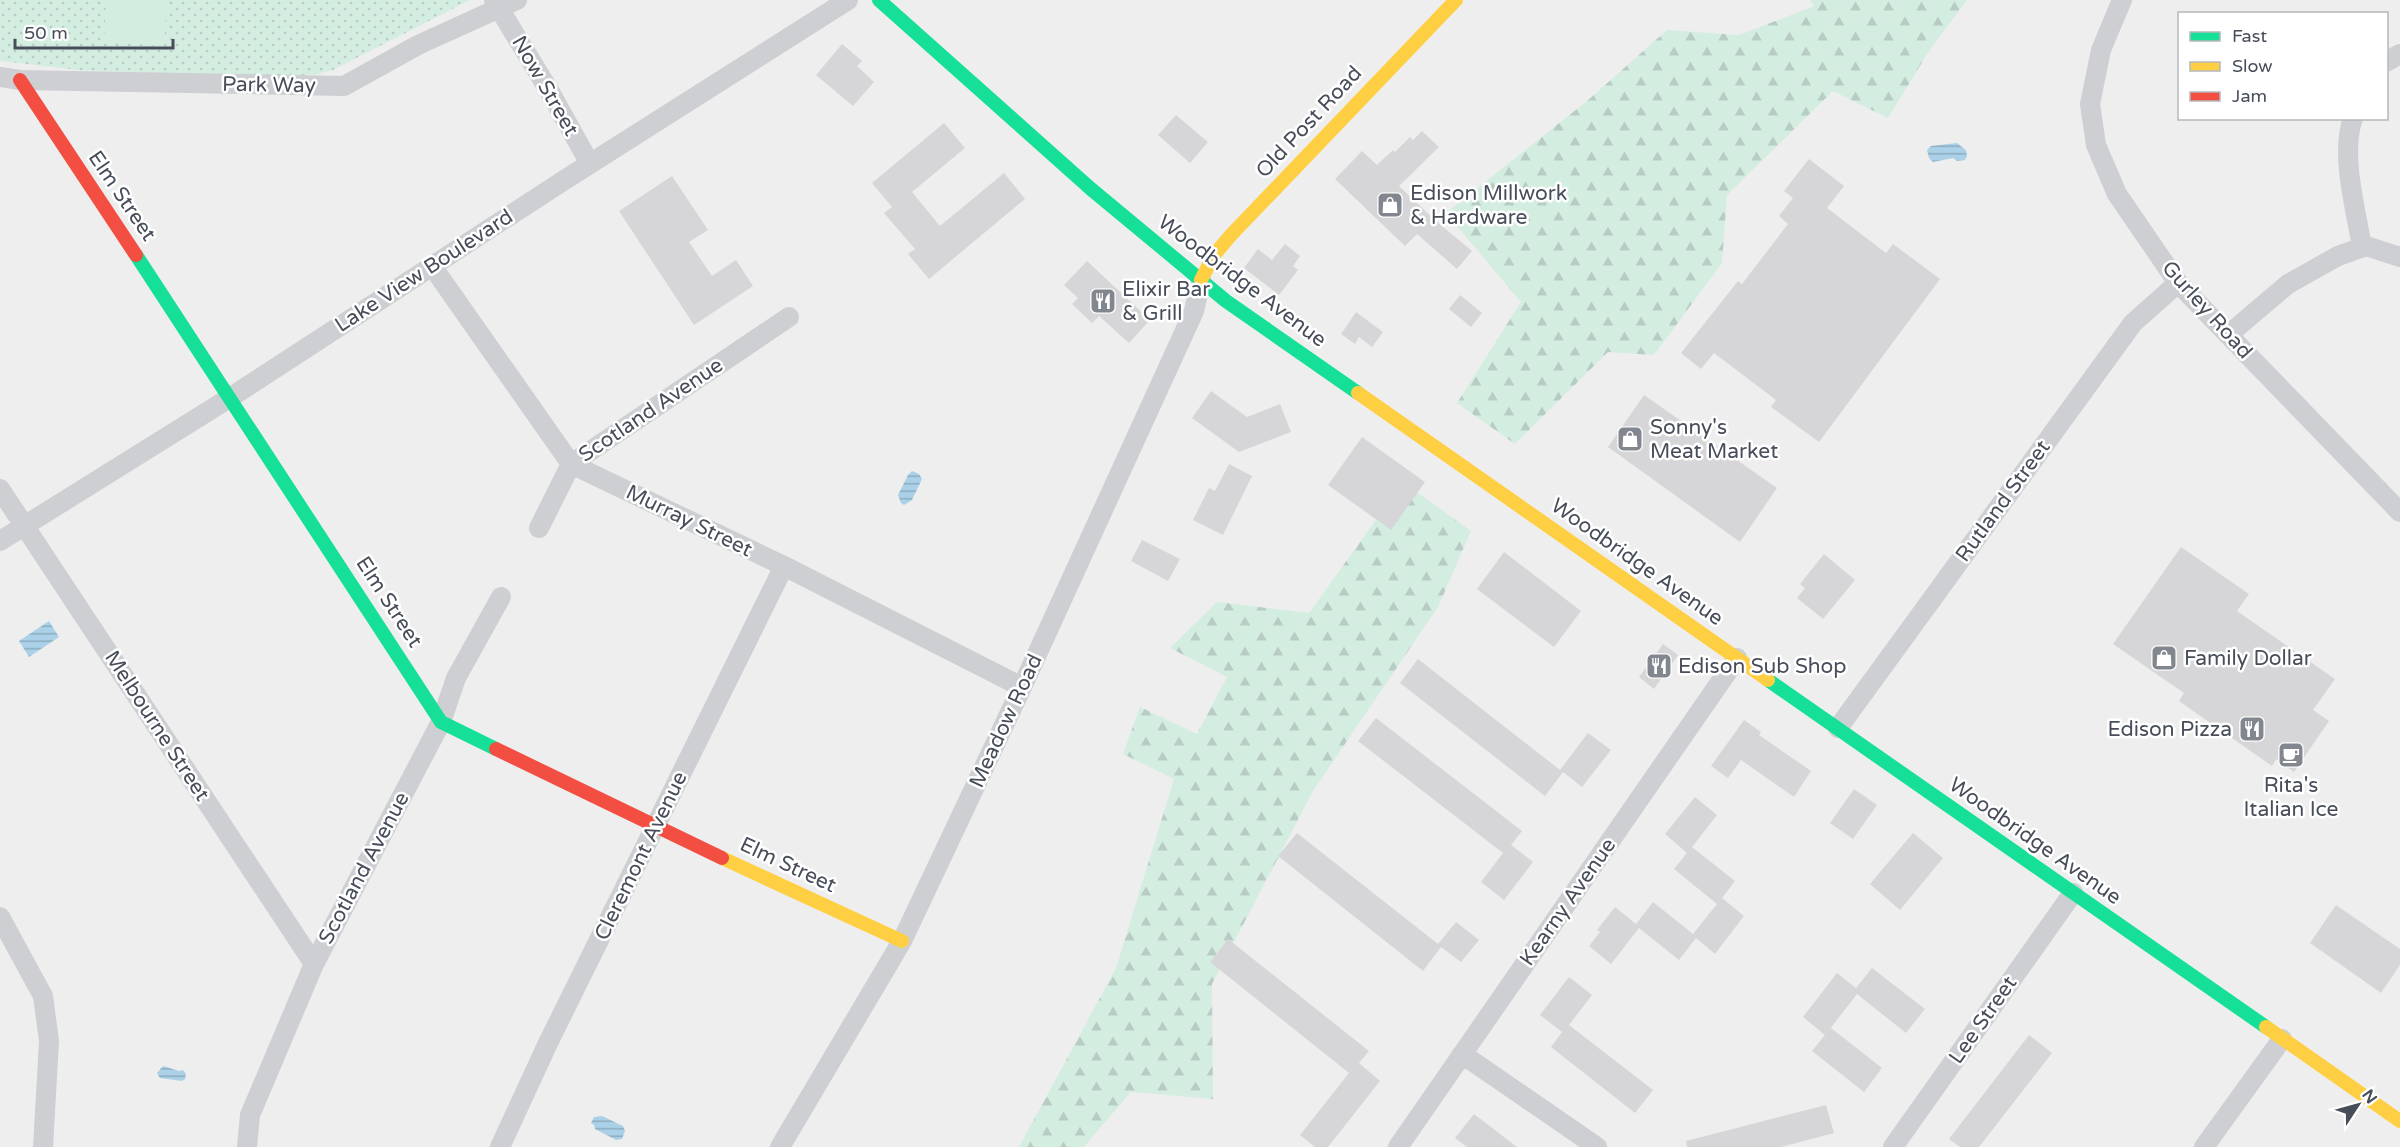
<svg xmlns="http://www.w3.org/2000/svg" width="2400" height="1147" font-family="'Varela Round',sans-serif">
  <defs>
    <pattern id="grass-dots" width="8" height="8" patternUnits="userSpaceOnUse" patternTransform="scale(1.5)"><rect width="8" height="8" fill="#d4ede1"/><path d="M2 2h.1M6 6h.1" fill="none" stroke="#b7cdc3" stroke-width="1.8" stroke-linecap="round"/></pattern>
    <pattern id="forest-firs" width="22" height="20" patternUnits="userSpaceOnUse" patternTransform="scale(1.5)"><rect width="22" height="20" fill="#d4ede1"/><path d="M5 1l3.5 6h-7zM16 11l3.5 6h-7z" fill="#b7cdc3"/></pattern>
    <pattern id="water-rules" width="6" height="5" patternUnits="userSpaceOnUse" patternTransform="scale(1.5)"><rect width="6" height="5" fill="#aad1e8"/><path d="M0 2.5h6" fill="none" stroke="#8cacbf"/></pattern>
  </defs>
  <rect width="100%" height="100%" fill="#efeeee"/>
  <path fill="url(#grass-dots)" d="M0,0H470L333,70L317,74L270,78L78,70L0,61Z"/>
  <path fill="url(#forest-firs)" d="M1810,0H1967L1929,51L1888,118L1833,91L1727,195L1722,263L1654,355L1608,352L1515,444L1457,403L1521,302L1446,213L1587,101L1667,30L1739,35L1814,6Z
    M1403,482L1471,531L1438,607L1313,791L1212,984L1213,1099L1131,1092L1084,1147H1019L1116,968L1174,779L1123,754L1140,707L1197,734L1227,677L1170,648L1217,602L1309,613Z"/>
  <path fill="#d4ede1" d="M106,0H167L164,46L104,42Z"/>
  <path fill="url(#water-rules)" d="M1957,143L1966,150L1967,156L1965,160L1957,161L1953,158L1933,162L1929,158L1927,150L1931,146Z
    M912,471L919,474L922,479L912,500L904,505L901,503L898,495L908,475Z
    M49,621L59,637L29,657L19,641Z
    M163,1066L179,1071L183,1070L186,1074L185,1079L182,1081L160,1078L157,1073Z
    M602,1116L623,1126L625,1131L622,1139L616,1140L595,1129L594,1125L591,1123L594,1117Z"/>
  <path fill="#d6d6d8" d="M842,44L862,61L857,66L874,82L853,106L816,75Z
    M1176,115L1208,142L1190,163L1158,135Z
    M944,123L965,148L912,192L940,226L1004,173L1025,199L929,279L908,254L915,249L884,213L892,207L872,183Z
    M1422,131L1439,147L1399,186L1436,221L1472,251L1457,269L1417,234L1405,246L1335,179L1362,151L1377,165L1393,150L1395,152L1410,137L1413,140Z
    M1809,159L1844,186L1827,208L1886,253L1893,244L1940,279L1819,442L1771,407L1776,400L1714,353L1701,369L1681,353L1738,281L1742,284L1788,224L1779,216L1793,198L1784,191Z
    M672,176L708,230L689,242L712,276L736,260L753,286L694,325L619,211Z
    M1285,244L1300,256L1293,266L1298,270L1279,295L1244,268L1258,249L1272,260Z
    M1087,261L1150,320L1129,343L1099,316L1092,323L1072,304L1078,298L1064,285Z
    M1460,295L1482,313L1471,327L1449,309Z
    M1356,312L1383,332L1372,347L1359,337L1355,344L1341,334Z
    M1211,391L1247,417L1280,404L1291,432L1239,452L1192,418Z
    M1644,395L1777,488L1740,542L1608,447Z
    M1362,437L1425,482L1391,530L1328,485Z
    M1229,464L1252,476L1223,535L1193,520L1209,488L1215,491Z
    M1142,540L1180,559L1168,581L1131,561Z
    M2181,547L2249,594L2237,611L2335,679L2313,710L2329,721L2294,772L2276,759L2272,766L2179,701L2184,693L2113,644Z
    M1504,552L1581,611L1554,647L1477,589Z
    M1824,554L1855,580L1823,619L1797,598L1805,588L1800,584Z
    M1663,644L1678,655L1654,689L1639,677Z
    M1418,659L1560,770L1588,733L1611,750L1582,787L1563,772L1545,796L1400,683Z
    M1376,718L1522,831L1511,845L1533,862L1504,900L1481,882L1503,853L1358,741Z
    M1744,720L1761,732L1759,735L1811,771L1794,797L1741,760L1728,778L1711,766Z
    M1854,789L1877,805L1853,839L1830,823Z
    M1695,797L1717,815L1692,847L1735,881L1722,898L1744,916L1715,954L1696,938L1679,960L1639,928L1611,964L1589,946L1600,932L1597,930L1615,907L1636,924L1653,902L1693,934L1717,904L1674,869L1687,853L1665,834Z
    M1297,833L1438,944L1456,922L1479,940L1461,962L1441,947L1423,971L1278,856Z
    M1913,833L1943,858L1900,910L1870,884Z
    M2336,905L2400,949V965L2381,993L2310,943Z
    M1228,939L1369,1051L1359,1063L1380,1081L1328,1147H1315L1300,1135L1349,1073L1210,962Z
    M1872,968L1925,1009L1906,1033L1857,994L1826,1034L1831,1028L1882,1068L1864,1092L1812,1051L1825,1035L1803,1017L1837,973L1856,988Z
    M1569,977L1592,995L1569,1025L1653,1090L1635,1113L1551,1047L1562,1032L1540,1015Z
    M2029,1035L2052,1053L1979,1147H1960L1949,1139Z
    M1826,1105L1834,1133L1781,1147H1687L1686,1141Z
    M1474,1114L1517,1147H1467L1455,1138Z"/>
  <g fill="none" stroke-linecap="round" stroke-linejoin="round">
    <path stroke="#cdcfd2" stroke-width="20" d="M494,0L550,92L590,164
      M2122,0L2101,50L2090,104L2096,145L2117,194L2178,283L2400,512
      M2386,62L2400,54
      M0,77L20,80L344,86L418,45L517,0
      M2353,118C2340,154 2356,210 2362,247
      M432,266L571,464L784,566L1022,687
      M2228,335L2288,284L2338,256L2366,246L2400,257
      M0,489L314,964
      M539,528L571,464L789,317
      M0,541L231,397L566,179L848,0
      M1838,728L2133,323L2178,283
      M0,917L43,996L49,1041L43,1147
      M1462,1054L1597,1147
      M247,1147L250,1115L314,964L441,722L456,678L501,597
      M500,1147L548,1043L784,566
      M780,1147L902,941L1022,687L1194,311L1201,280
      M1398,1147L1737,658
      M1893,1147L2073,893
      M2204,1147L2282,1039"/>
    <path stroke="#16e098" stroke-width="14" d="M879,0L1091,189L1226,301L1358,393
      M136,255L441,722L496,749
      M1768,680L2266,1027"/>
    <path stroke="#ffcf43" stroke-width="14" d="M1201,280L1214,255L1231,235L1456,0
      M1358,393L1768,680
      M722,858L902,941
      M2266,1027L2400,1121"/>
    <path stroke="#f24e42" stroke-width="14" d="M20,80L136,255
      M496,749L722,858"/>
  </g>
  <defs>
    <g id="shop-square" transform="scale(1.35)"><rect x="-9" y="-9" width="18" height="18" rx="4" fill="#82868e" stroke="#fff"/><path d="M-5-2.5h2.3a2.7 3.5 0 0 1 5.4 0H5L5.5 6h-11ZM-1.5-2.5h3a1.5 2.3 0 0 0-3 0Z" fill="#fff"/></g>
    <g id="restaurant-square" transform="scale(1.35)"><rect x="-9" y="-9" width="18" height="18" rx="4" fill="#82868e" stroke="#fff"/><path d="M-5-6h1v4h1v-4h1v4h1v-4h1v5L-1.5 .5V6h-2V.5L-5-1ZM5-6V6H3V1.5H1.5Q1.5-4 5-6Z" fill="#fff"/></g>
    <g id="cafe-square" transform="scale(1.35)"><rect x="-9" y="-9" width="18" height="18" rx="4" fill="#82868e" stroke="#fff"/><path d="M-5.5-4.5H6V0H3Q3 3.5 0 3.5H-2.5Q-5.5 3.5-5.5 0ZM3-3.2v2h1.7v-2ZM-6 4.5H4V6H-6Z" fill="#fff"/></g>
  </defs>
  <g fill-rule="evenodd">
    <use href="#shop-square" x="1390" y="205"/>
    <use href="#restaurant-square" x="1103" y="301"/>
    <use href="#shop-square" x="1630" y="439"/>
    <use href="#shop-square" x="2164" y="658"/>
    <use href="#restaurant-square" x="1659" y="666"/>
    <use href="#restaurant-square" x="2252" y="729"/>
    <use href="#cafe-square" x="2291" y="755"/>
  </g>
  <g text-anchor="middle" dominant-baseline="central" stroke-width="5" stroke-linejoin="round" paint-order="stroke">
    <g font-size="21" fill="#474e5a" stroke="#fff">
      <text transform="translate(269 85) rotate(1)">Park Way</text>
      <text transform="translate(545 86) rotate(60)">Now Street</text>
      <text transform="translate(1309 122) rotate(-47)">Old Post Road</text>
      <text transform="translate(122 196) rotate(56)">Elm Street</text>
      <text transform="translate(424 271) rotate(-33)">Lake View Boulevard</text>
      <text transform="translate(1242 281) rotate(37)">Woodbridge Avenue</text>
      <text transform="translate(2207 310) rotate(48)">Gurley Road</text>
      <text transform="translate(651 410) rotate(-34)">Scotland Avenue</text>
      <text transform="translate(2003 501) rotate(-54)">Rutland Street</text>
      <text transform="translate(689 521) rotate(26)">Murray Street</text>
      <text transform="translate(1637 562) rotate(35)">Woodbridge Avenue</text>
      <text transform="translate(389 602) rotate(57)">Elm Street</text>
      <text transform="translate(1006 721) rotate(-65)">Meadow Road</text>
      <text transform="translate(157 726) rotate(57)">Melbourne Street</text>
      <text transform="translate(2035 841) rotate(35)">Woodbridge Avenue</text>
      <text transform="translate(641 856) rotate(-64)">Cleremont Avenue</text>
      <text transform="translate(788 865) rotate(25)">Elm Street</text>
      <text transform="translate(364 868) rotate(-62)">Scotland Avenue</text>
      <text transform="translate(1568 902) rotate(-55)">Kearny Avenue</text>
      <text transform="translate(1983 1020) rotate(-55)">Lee Street</text>
    </g>
    <g font-size="21" fill="#474e5a" stroke="#fff" text-anchor="start">
      <text x="1410" y="193">Edison Millwork<tspan x="1410" dy="24">&amp; Hardware</tspan></text>
      <text x="1122" y="289">Elixir Bar<tspan x="1122" dy="24">&amp; Grill</tspan></text>
      <text x="1650" y="427">Sonny's<tspan x="1650" dy="24">Meat Market</tspan></text>
      <text x="2184" y="658">Family Dollar</text>
      <text x="1678" y="666">Edison Sub Shop</text>
      <text x="2232" y="729" text-anchor="end">Edison Pizza</text>
      <text x="2291" y="785" text-anchor="middle">Rita's<tspan x="2291" dy="24">Italian Ice</tspan></text>
    </g>
  </g>
  <rect x="2178" y="12" width="210" height="108" fill="#ffffff" stroke="#b5b8bd" stroke-width="1.5"/>
  <rect x="2190" y="32" width="30" height="9" fill="#16e098" stroke="#b5b8bd" stroke-width="1.5"/>
  <text x="2232" y="42" font-size="18" fill="#474e5a">Fast</text>
  <rect x="2190" y="62" width="30" height="9" fill="#ffcf43" stroke="#b5b8bd" stroke-width="1.5"/>
  <text x="2232" y="72" font-size="18" fill="#474e5a">Slow</text>
  <rect x="2190" y="92" width="30" height="9" fill="#f24e42" stroke="#b5b8bd" stroke-width="1.5"/>
  <text x="2232" y="102" font-size="18" fill="#474e5a">Jam</text>
  <g transform="translate(2358 1105) rotate(54)" stroke="#ffffff" stroke-width="4.5" paint-order="stroke">
  <path d="M0-4.5L10 22L0 15L-10 22Z" fill="#474e5a"/>
  <text y="-9" font-size="16" font-weight="bold" text-anchor="middle" fill="#474e5a">N</text>
  </g>
  <path d="M15 39v9h158v-9" fill="none" stroke="#474e5a" stroke-width="3"/>
  <text x="24" y="39" font-size="18" fill="#474e5a" stroke="#ffffff" stroke-width="4.5" paint-order="stroke">50 m</text>
</svg>
